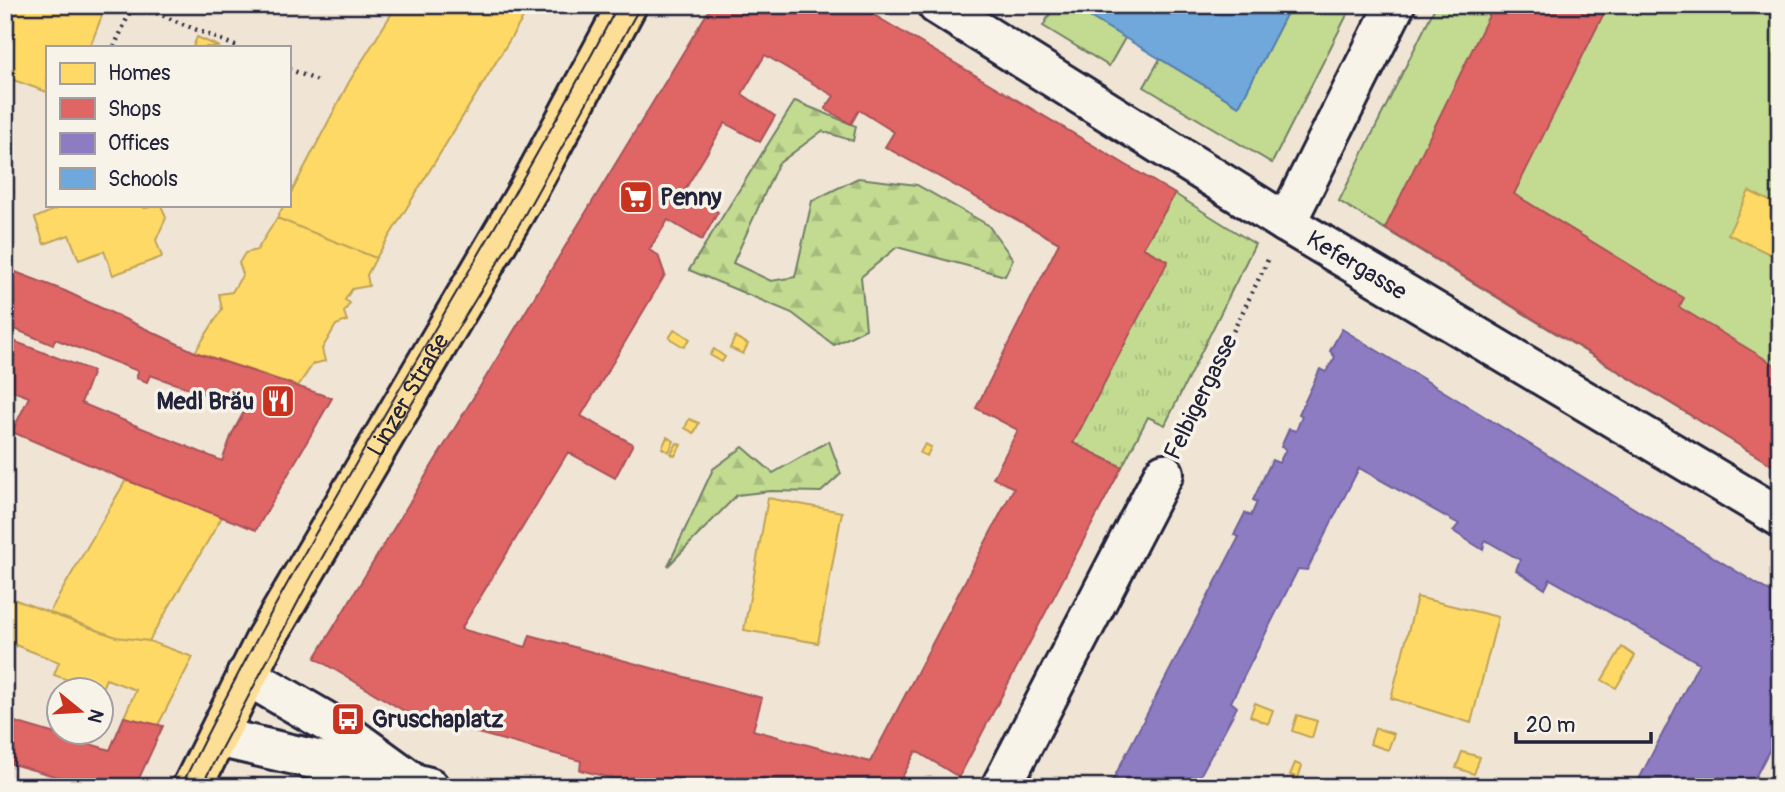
<svg xmlns="http://www.w3.org/2000/svg" width="1785" height="792" font-family="Pangolin,sans-serif">
  <defs>
    <pattern id="grass-tufts" width="24" height="20" patternUnits="userSpaceOnUse" patternTransform="scale(1.75)"><rect width="24" height="20" fill="#c2db91"/><path d="M3 7l-1-3M5 7V3M7 7l1-3M15 17l-1-3M17 17v-4M19 17l1-3" fill="none" stroke="#a6bc7e"/></pattern>
    <pattern id="forest-firs" width="22" height="20" patternUnits="userSpaceOnUse" patternTransform="scale(1.75)"><rect width="22" height="20" fill="#c2db91"/><path d="M5 1l3.5 6h-7zM16 11l3.5 6h-7z" fill="#a6bc7e"/></pattern>
  </defs>
  <rect width="100%" height="100%" fill="#f0e5d5"/>
  <filter id="ink" filterUnits="userSpaceOnUse"><feTurbulence type="fractalNoise" baseFrequency=".0143" numOctaves="2"/><feDisplacementMap in="SourceGraphic" scale="14" xChannelSelector="R" yChannelSelector="G"/><feConvolveMatrix kernelMatrix="1 2 1 2 8 2 1 2 1" color-interpolation-filters="sRGB"/></filter>
  <g filter="url(#ink)">
    <path fill="url(#grass-tufts)" stroke="#727e66" stroke-width="2" d="M1175,194L1255,244L1165,425L1148,417L1122,467L1073,443L1167,261L1143,248Z"/>
    <path fill="url(#forest-firs)" stroke="#727e66" stroke-width="2" d="M795,101L856,126L853,141L822,131L778,164L733,263L771,281L795,277L812,201L858,178L917,185L988,225L1013,259L1005,276L897,247L861,277L866,329L834,345L792,313L689,270Z
      M829,441L841,474L821,492L771,491L737,495L668,566L713,469L743,447L773,473Z"/>
    <path fill="#c2db91" stroke="#727e66" stroke-width="2" d="M1055,5H1070L1125,38L1109,66L1043,26Z
      M1291,5H1352L1272,163L1144,87L1160,59L1239,106Z
      M1436,5H1780V470L1339,201Z"/>
    <path fill="#ffd966" stroke="#bda259" stroke-width="2" d="M5,5H106L90,47H47V92L5,77Z
      M397,5H531L376,258L277,218L284,205H289V197L349,82Z
      M197,37L220,47H193Z
      M6,136L13,151L5,173V137Z
      M5,177L14,192L5,196Z
      M1749,191L1780,206V259L1728,234Z
      M55,205H137L145,208L161,205L166,218L156,240L162,257L113,275L104,251L79,260L69,235L44,244L35,218L56,209Z
      M277,218L376,258L367,275L369,286L352,289L345,300L350,303L344,312L347,321L336,325L322,349L325,361L313,364L298,386L195,352L222,309L219,294L232,292L243,274L239,263L245,253L257,250Z
      M1780,276V299L1771,295Z
      M675,329L690,339L684,347L669,338Z
      M735,337L748,344L743,354L730,348Z
      M714,349L725,357L722,362L710,355Z
      M689,419L699,423L694,433L685,428Z
      M667,437L674,441L669,452L662,448Z
      M677,443L681,445L675,456L671,454Z
      M925,444L931,447L927,456L920,453Z
      M126,480L222,517L149,641L116,637L49,613Z
      M768,498L842,512L818,643L744,630Z
      M5,596L116,637L149,641L193,657L158,725L124,717L136,690L106,679L101,690H96L54,675L59,662L5,641Z
      M1417,597L1498,617L1471,723L1391,698Z
      M1622,647L1635,656L1616,688L1602,680Z
      M1255,703L1273,710L1268,724L1250,716Z
      M1297,715L1317,721L1312,738L1292,731Z
      M1375,728L1394,734L1388,750L1370,744Z
      M1462,752L1480,757L1474,774L1456,768Z
      M1295,763L1302,766L1298,778L1290,775Z"/>
    <path fill="#e06666" stroke="#a75259" stroke-width="2" fill-rule="evenodd" d="M712,5H857L1175,194L1143,248L1168,261L1073,443L1122,467L959,777L916,751L897,787H646L580,770L581,761L411,715L315,658ZM765,55L834,96L825,109L851,124L859,110L894,132L885,147L1059,243L976,408L1018,430L993,478L1014,488L870,762L753,730L762,698L530,635L526,647L461,629L568,452L615,478L633,444L581,416L665,275L658,255L649,250L668,220L702,240L718,212L684,191L725,123L760,142L775,116L742,94Z
      M1494,5H1608L1514,194L1684,298L1679,307L1780,368V470L1385,228Z
      M5,268L65,291L195,352L332,398L256,530L126,480L12,432L29,397L5,388V338L93,371L81,403L222,461L232,434L246,408L150,375L147,382L136,378L138,371L55,339L53,345L5,325Z
      M124,717L163,726L135,787H93L5,762V719L110,750Z
      M253,778L284,787H250Z"/>
    <path fill="#8e7cc3" stroke="#6e619a" stroke-width="2" d="M1342,329L1780,598V730L1750,787H1635L1699,663L1550,579L1545,589L1516,570L1520,560L1485,540L1483,550L1453,531L1459,524L1359,468L1307,570L1298,569L1231,702L1237,707L1194,787H1109L1239,537L1234,535L1245,513L1251,516L1257,502L1253,500L1272,460L1279,463L1286,449L1281,447L1289,429L1296,431L1302,416L1299,414L1320,369L1326,372L1335,357L1330,351Z"/>
    <path fill="#6fa8dc" stroke="#5880ac" stroke-width="2" d="M1070,5H1291L1239,106Z"/>
    <g fill="none" stroke-linecap="round" stroke-linejoin="round">
      <g stroke="#22223b" stroke-width="44">
        <g id="minor">
          <path id="s1" d="M937,5L1286,223L1780,517"/>
          <path d="M1286,223L1395,5"/>
          <path d="M246,675L344,732L414,783L429,787"/>
          <path d="M217,737L395,778"/>
          <path d="M1001,787L1164,473"/>
        </g>
      </g>
      <g stroke="#22223b" stroke-width="44">
        <g id="major">
          <path id="s2" d="M192,787L266,638L528,190L627,5"/>
        </g>
      </g>
      <path stroke="#22223b" stroke-width="4.5" stroke-dasharray="2 5" stroke-linecap="butt" d="M137,5L238,47
        M114,47L133,5
        M289,69L318,81
        M1181,438L1268,260"/>
      <use href="#minor" stroke="#f7f3e8" stroke-width="38"/>
      <use href="#major" stroke="#fdde96" stroke-width="38"/>
      <path stroke="#22223b" stroke-width="2" d="M181,787C311,517 480,270 618,5
        M201,787L309,581L368,476L500,259L641,5"/>
    </g>
  </g>
  <defs>
    <g id="supermarket-square" transform="scale(1.75)"><rect x="-9" y="-9" width="18" height="18" rx="4" fill="#c8321e" stroke="#f7f3e8"/><path d="M-6-5.5h2.5l.6 2H6L4.5 2H-2.5L-4.4-4H-6ZM-1.5 3.2a1.3 1.3 0 1 0 .1 0ZM3 3.2a1.3 1.3 0 1 0 .1 0Z" fill="#fff"/></g>
    <g id="restaurant-square" transform="scale(1.75)"><rect x="-9" y="-9" width="18" height="18" rx="4" fill="#c8321e" stroke="#f7f3e8"/><path d="M-5-6h1v4h1v-4h1v4h1v-4h1v5L-1.5 .5V6h-2V.5L-5-1ZM5-6V6H3V1.5H1.5Q1.5-4 5-6Z" fill="#fff"/></g>
    <g id="bus-square" transform="scale(1.75)"><rect x="-9" y="-9" width="18" height="18" rx="4" fill="#c8321e" stroke="#f7f3e8"/><path d="M-5-6H5V4H4V6H2V4H-2V6H-4V4H-5ZM-3.5-4V0h7V-4ZM-3.5 1.2v1.5H-2V1.2ZM2 1.2v1.5H3.5V1.2Z" fill="#fff"/></g>
  </defs>
  <g fill-rule="evenodd">
    <use href="#supermarket-square" x="636" y="197"/>
    <use href="#restaurant-square" x="278" y="401"/>
    <use href="#bus-square" x="348" y="719"/>
  </g>
  <g text-anchor="middle" dominant-baseline="central" stroke-width="7" stroke-linejoin="round" paint-order="stroke">
    <g font-size="24" font-weight="bold" fill="#22223b" stroke="#f7f3e8" text-anchor="start">
      <text x="660" y="197">Penny</text>
      <text x="254" y="401" text-anchor="end">Medl Bräu</text>
      <text x="372" y="719">Gruschaplatz</text>
    </g>
    <g font-size="24" fill="#22223b" stroke="#f7f3e8">
      <text stroke="none"><textPath href="#s1" startOffset="494">Kefergasse</textPath></text>
      <text stroke="none"><textPath href="#s2" startOffset="448">Linzer Straße</textPath></text>
      <text transform="translate(1201 397) rotate(-64)">Felbigergasse</text>
    </g>
  </g>
  <rect width="1785" height="792" fill="none" stroke="#f7f3e8" stroke-width="28"/>
  <rect x="14" y="14" width="1757" height="764" fill="none" stroke="#22223b" stroke-width="2.5" filter="url(#ink)"/>
  <rect x="46" y="46" width="245" height="161" fill="#f7f3e8" stroke="#a29fa3" stroke-width="2"/>
  <rect x="60" y="63" width="35" height="21" fill="#ffd966" stroke="#a29fa3" stroke-width="2"/>
  <text x="108" y="80" font-size="21" fill="#22223b">Homes</text>
  <rect x="60" y="98" width="35" height="21" fill="#e06666" stroke="#a29fa3" stroke-width="2"/>
  <text x="108" y="116" font-size="21" fill="#22223b">Shops</text>
  <rect x="60" y="133" width="35" height="21" fill="#8e7cc3" stroke="#a29fa3" stroke-width="2"/>
  <text x="108" y="150" font-size="21" fill="#22223b">Offices</text>
  <rect x="60" y="168" width="35" height="21" fill="#6fa8dc" stroke="#a29fa3" stroke-width="2"/>
  <text x="108" y="186" font-size="21" fill="#22223b">Schools</text>
  <g transform="translate(80 711) rotate(108)"><circle r="33" fill="#f7f3e8" stroke="#a29fa3" stroke-width="2"/>
  <path d="M0-5L12 26L0 18L-12 26Z" fill="#c8321e"/>
  <text y="-10" font-size="19" font-weight="bold" text-anchor="middle" fill="#22223b">N</text>
  </g>
  <path d="M1516 732v10h135v-10" fill="none" stroke="#22223b" stroke-width="3.5"/>
  <text x="1526" y="732" font-size="21" fill="#22223b" stroke="#f7f3e8" stroke-width="5" paint-order="stroke">20 m</text>
</svg>
